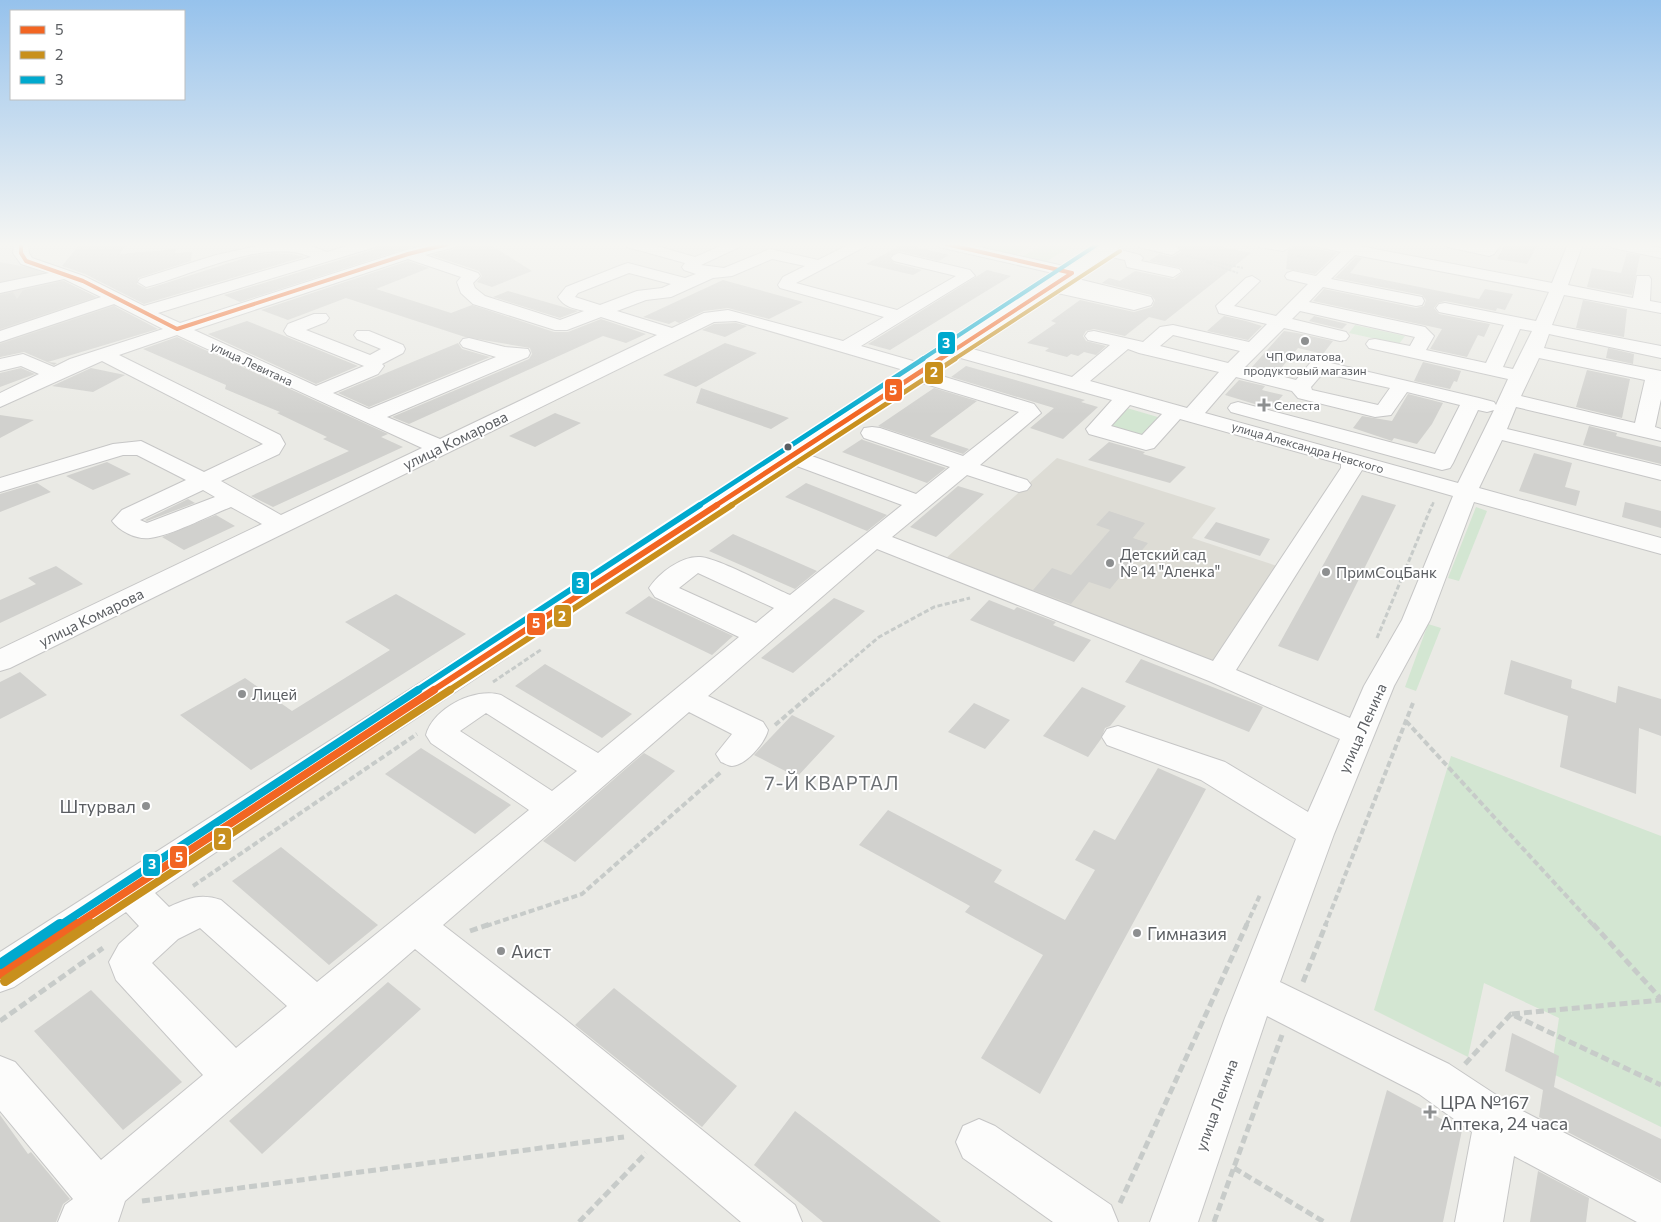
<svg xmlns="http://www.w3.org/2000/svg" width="1661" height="1222" font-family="Commissioner,sans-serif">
  <rect width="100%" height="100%" fill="#eaeae5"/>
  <path fill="#dad9d5" d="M0,262L32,268L117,306L43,332L52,337L0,357Z"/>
  <path fill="#dddcd5" d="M1057,458L1216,508L1192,538L1277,566L1211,664L944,560Z"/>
  <path fill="#d3e6d2" d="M958,244H1034L1012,257Z
    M1045,244H1076L1042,264L1019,258Z
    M1355,325L1405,336L1399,344L1349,333Z
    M1120,406L1168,420L1146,443L1097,429Z
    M1476,507L1487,511L1459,581L1448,578Z
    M1428,624L1441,628L1416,691L1405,687Z
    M1451,756L1661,836V1127L1551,1073L1559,1018L1484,983L1468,1057L1374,1010Z"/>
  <path fill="#d1d1ce" d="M80,244H126L120,254L176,249L175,253L192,252L191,261L138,278L137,284L147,289L251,256L273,253L292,254L304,257L144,304L85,274L62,266Z
    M381,244H420L240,302L224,295L376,249Z
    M459,244H489L532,271L492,287L477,282L482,276L479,271L431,255L455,249Z
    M903,244L949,255L939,261L899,251L890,257L894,263L922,270L913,275L866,264Z
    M1175,244H1209L1251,253L1165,321L1149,317L1125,336L1094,329L1086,331L1083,336L1086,341L1106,346L1096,355L1084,352L1078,356L1071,354L1067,357L1045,351L1049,348L1027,343L1056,323L1051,321L1080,300L1134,312L1152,307L1155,300L1151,295L1102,283L1109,278L1120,281L1135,271L1174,279L1183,272L1181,268L1149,261L1159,254L1172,257L1181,252V249Z
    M1297,244H1314L1318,249L1337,253L1315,274L1286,269L1288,250Z
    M1505,244H1538L1527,264L1497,259Z
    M1627,253L1640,255L1632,295L1587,287L1592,268L1621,273Z
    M1356,257L1362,258L1350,273L1479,299L1485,289L1513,294L1505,310L1497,308L1496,311L1445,301L1438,303L1434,308L1439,314L1490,324L1484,337L1478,335L1467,357L1430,349L1442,329L1313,301L1324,289L1416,308L1424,306L1426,300L1422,295L1335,278Z
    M408,261L429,268L376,289L451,313L472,305L554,332H568L601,319L646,334L626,343L603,336L409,424L392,417L529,359L532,354L530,348L465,337L346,298L288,320L261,310Z
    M987,270L1011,276L890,350L868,344Z
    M723,280L803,302L769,319L728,308L704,311L679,323L675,321L669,324L643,317Z
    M64,281L96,297L0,329V295L13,292L17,299L23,290Z
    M508,291L567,308L578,311L560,318L493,297Z
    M1583,300L1627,309L1624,337L1576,328Z
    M114,306L158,329L48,362L57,363L54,365L24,352L0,357V344Z
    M1224,316L1246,321L1262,326L1248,340L1207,331Z
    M1314,316L1347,324L1342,329L1309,321Z
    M247,321L287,337L358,366L316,384L208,334Z
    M736,323L747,326L725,337L702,330L714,324Z
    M1284,331L1297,333L1333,341L1323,354L1298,348L1277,373L1252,367Z
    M177,337L388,434L381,437L403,447L273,507L251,496L349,451L323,439L327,437L277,413L280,412L225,389L226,385L143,349Z
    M458,343L462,349L490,357L369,407L338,393Z
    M725,343L757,353L696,387L663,375Z
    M1608,348L1634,354L1633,364L1606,358Z
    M1423,362L1461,371L1457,382L1454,381L1450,389L1414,381Z
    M966,366L1085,400L1081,402L1098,407L1063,439L1030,428L1054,408L951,377Z
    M21,368L35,374L0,387V373Z
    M91,368L125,375L93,392L52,386Z
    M1587,370L1630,379L1622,418L1576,407Z
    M1239,380L1265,386L1262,390L1283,395L1271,409L1225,395Z
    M701,388L789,418L771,429L696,403Z
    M934,388L977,401L930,436L969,449L963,454L878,426Z
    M1408,394L1443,403L1432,424L1417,444L1394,438L1392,441L1353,428L1362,416L1392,421Z
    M555,413L581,423L535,447L509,436Z
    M0,415L34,420L0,438Z
    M1589,426L1617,433L1616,436L1661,447V464L1583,445Z
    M862,439L863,440L946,468L927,483L842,452Z
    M1109,442L1145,452L1143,454L1186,467L1170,483L1088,460Z
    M1534,453L1572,463L1565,487L1580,491L1576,506L1519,491Z
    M107,462L131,474L93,490L66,476Z
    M37,483L51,492L0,512V494Z
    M806,483L887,515L867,531L785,497Z
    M958,486L984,494L936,537L910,527Z
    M1362,495L1396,505L1318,661L1278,646Z
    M188,499L195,503L147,521L145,520Z
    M1625,502L1661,511V528L1622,517Z
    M1109,511L1145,523L1133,538L1148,543L1110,589L1089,582L1071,604L1033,590L1052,568L1071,575L1110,530L1096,525Z
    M216,515L235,526L184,550L162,537Z
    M1216,522L1270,539L1260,556L1204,538Z
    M733,534L817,571L795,589L709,551Z
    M56,566L83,584L0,623V600L36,584L28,578Z
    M396,594L466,634L251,770L180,715L245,678L292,711L390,650L345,622Z
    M649,596L654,599L733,636L712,655L625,613Z
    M834,598L865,611L793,673L761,658Z
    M989,600L1014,610L1017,607L1056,622L1053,625L1091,640L1074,662L970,620Z
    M1141,659L1256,704L1263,707L1249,732L1125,682Z
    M1511,660L1572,680L1571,688L1616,703L1618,686L1661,699V736L1639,728L1636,794L1560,767L1568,716L1504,694Z
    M545,664L632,714L602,738L515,686Z
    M20,672L47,695L0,719V682Z
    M1082,687L1126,706L1110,726L1105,728L1101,739L1088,757L1043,736Z
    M974,703L1010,720L985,749L948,732Z
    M792,715L835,736L797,777L754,755Z
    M421,748L511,805L475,834L385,774Z
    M644,753L675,771L575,862L543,841Z
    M1158,768L1206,789L1040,1094L981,1058L1043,955L965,912L970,906L859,845L888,810L1002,870L994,882L1065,920L1095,870L1075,860L1094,830L1115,840Z
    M281,847L378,925L329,965L232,881Z
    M388,982L421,1009L262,1154L229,1121Z
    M614,988L737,1086L702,1127L575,1025Z
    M91,990L182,1082L123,1130L34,1031Z
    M1512,1033L1559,1056L1554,1087L1661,1139V1181L1539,1117L1543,1090L1505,1071Z
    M1387,1090L1462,1130L1443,1222H1350Z
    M795,1111L941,1222H823L754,1165Z
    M0,1115L28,1154L31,1152L70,1199L63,1204L56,1222H0Z
    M1538,1171L1589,1198L1586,1222H1530Z"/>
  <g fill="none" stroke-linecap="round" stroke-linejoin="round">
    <g stroke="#c6c6c6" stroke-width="2">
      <path id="minor" d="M14,244H28L29,253L32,258L84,276L144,306L311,257C265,237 193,275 146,287L138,282L140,279L216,255L262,245L306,244L327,252L353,244H377L375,247L158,313L180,323L403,251L429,244H457L455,247L425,255L478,273L480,276L473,283L475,288L485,296L560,320L584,311C573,308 564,307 558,297L566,287L622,265L628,263L685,278L696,274L684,270L682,267L685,263L627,247L625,244H650L695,257L725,244H746L701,265L724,268L770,249L818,260L850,244H870L796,283L897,310L956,276L894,261L891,258L894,255L899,253L970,270L975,276L861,346L920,363L1057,274L939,247L937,244H966L1068,267L1104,244H1122L1117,249L1140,255L1143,258L1141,261L1179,269L1181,272L1173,277L1127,267L1125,260L1107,256L1074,278L1151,297L1153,301L1151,305L1134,310L1053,292L969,348L1072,377L1110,345L1088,340L1085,336L1088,332L1094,331L1143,342L1160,327L1173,325L1249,342L1267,324L1219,313L1216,306L1246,278L1252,276L1260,281L1234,306L1276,316L1308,284L1287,279L1285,276L1287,273L1293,271L1316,276L1341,252L1318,247L1316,244H1349L1552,283L1568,244H1583L1568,285L1633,298L1637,276H1649L1651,279L1650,301L1661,303V313L1564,295L1552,325L1661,346V358L1549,334L1544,348L1661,371V399L1655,427L1661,429V441L1516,407L1507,429L1661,466V480L1502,440L1479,488L1661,538V554L1474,502L1430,620L1394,686L1334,834L1280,982L1449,1064L1513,1106L1661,1183V1222H1637L1514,1156L1503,1222H1455L1472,1132L1419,1094L1267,1016L1198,1222H1150L1225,1018L1296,839L1201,780L1107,745L1102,737L1107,729L1118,726L1225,762L1308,812L1340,739L1209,681L877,549L708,696L763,722L768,730C765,743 746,765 732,766C729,766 724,763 721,762L716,754L732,734L689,712L443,925L561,1016L795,1205L802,1222H741L531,1044L415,949L125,1201L118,1222H58L65,1205L73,1199L0,1111V1056L15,1062L101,1160L203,1075L116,980L109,962L119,944L139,926L126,912L14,987L0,992V952L907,371L736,321L714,322L10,668L0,671V649L262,524L231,507C208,516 173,535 150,538C137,540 119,531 112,521L122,510L186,480L137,455H123L0,492V478L113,444L141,441L204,472L263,444L102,361L0,407V393L39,374L21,366L0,371V359L23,354L54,367L70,359L163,329L114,304L0,342V331L101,297L64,279L0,293V283L49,273L21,264L13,253ZM1355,255L1549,292L1536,321L1445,303L1439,304L1436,308L1439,312L1504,325L1486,363L1426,350L1434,336L1425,327L1309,302L1323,287L1416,306L1422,305L1424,301L1422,297L1331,279ZM408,259L461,277L457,282L461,293L473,304L555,330H567L601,317L657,335L440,439L387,417L528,357L530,353L528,349L505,347L469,338L463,339L460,343L463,347L496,357L369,409L333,393L378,374L384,366L382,364L403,353L405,349L403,345L369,331H357L354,335L357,339L381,349L370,355L306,330L326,322L329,318L326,314H314L288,324L284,331L287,335L364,366L316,386L194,330ZM772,259L805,266L783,277L778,285L780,288L884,317L843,341L728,310L704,313L672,328L617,311L646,300L671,297L713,278L732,276ZM629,273L671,284L662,288L637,291L600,305L575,297L578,293ZM1300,311L1415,337L1410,346L1375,339L1369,340L1366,344L1369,348L1508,379L1496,405L1494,402L1479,398L1318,360L1311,362L1296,380L1245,367L1284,328L1340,341L1346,340L1349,336L1346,332L1292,319ZM1520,329L1532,331L1513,369L1503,367ZM177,335L422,448L281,515L221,481L279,454L285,444L280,435L119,355ZM1173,335L1240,351L1228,363L1160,346ZM1128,349L1139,353L1219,372L1187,408L1090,381ZM957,357L1112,400L1086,429L1089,434L1146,450L1154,448L1180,419L1341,464V468L1213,661L892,537L967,475L1019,492L1027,490L1031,485L1027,480L980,465L1041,413L1034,404L932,373ZM1539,358L1645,380L1635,423L1521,396ZM1323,373L1390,388L1378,405L1312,390L1311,387ZM1236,377L1292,391L1298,398L1375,417L1391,415L1407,392L1460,405L1435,454L1238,402L1231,404L1228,408L1231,412L1442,470L1450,468L1453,463L1478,410L1487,412L1494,410L1458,483L1205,413ZM919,382L1019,412L963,456L880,428L872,427L864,428L861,433L864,438L950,467L916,494L809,455ZM1130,405L1162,414L1142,435L1111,426ZM794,465L902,505L790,595C771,587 718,558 700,557C681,556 659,573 649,588L655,597L739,637L598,753L501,695C475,687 433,708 426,735L431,743L529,810L317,982L221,900C201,893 188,898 169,907L155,893ZM1362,470L1453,496L1402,620L1364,686L1350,718L1236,670ZM203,490L215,497L147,523L140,520ZM698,573L774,608L756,623L679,588ZM486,713L577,771L552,791L460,731ZM200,928L287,1006L236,1048L152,963L178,939Z
        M1137,244H1167L1177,247L1180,250L1172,255L1139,247Z
        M1257,244H1295L1283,251L1259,247Z
        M1446,244H1501L1494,254L1489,256L1448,247Z
        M1606,244H1639L1661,248V258L1613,248Z
        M979,1119L995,1126L1111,1205L1118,1222H1053L963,1158L956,1142L963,1126Z"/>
    </g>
    <path stroke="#c7cbc9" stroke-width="2" stroke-dasharray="3 1" stroke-linecap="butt" d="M1237,244L1249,247
      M1186,256L1243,268
      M1297,256L1313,259L1316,256
      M1206,262L1238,273"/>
    <path stroke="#c7cbc9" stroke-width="2.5" stroke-dasharray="4 2" stroke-linecap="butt" d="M1432,506L1434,501"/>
    <path stroke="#c7cbc9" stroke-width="3" stroke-dasharray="5 2.5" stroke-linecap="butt" d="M1377,638L1432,505
      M493,682L542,649
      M815,691L879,637L934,607L970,598"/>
    <path stroke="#c7cbc9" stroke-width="4" stroke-dasharray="6 3" stroke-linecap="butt" d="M1406,721L1594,926
      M775,725L816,690
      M193,886L417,734
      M486,926L582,894L721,772
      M1246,926L1260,895
      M1325,926L1413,703"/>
    <path stroke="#c7cbc9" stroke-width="5" stroke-dasharray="8 4" stroke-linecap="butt" d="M1593,924L1661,999
      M470,931L490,924
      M1303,982L1326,924
      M1512,1014L1661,1000
      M0,1021L103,948
      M1465,1064L1511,1014L1661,1085
      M1234,1168L1324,1222
      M142,1201L624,1137
      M1120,1203L1247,924
      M579,1222L646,1153
      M1214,1222L1282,1035"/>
    <use href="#minor" fill="#fcfcfb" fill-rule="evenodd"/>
    <g stroke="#fff" stroke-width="6">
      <path id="bus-1-far4" d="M21,244V253L26,261L83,281L177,329L408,254L448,244
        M946,244L1072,273
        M939,360L1072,273"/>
    </g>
    <g stroke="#fff" stroke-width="8">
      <path id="bus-1-far3" d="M715,506L940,359"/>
    </g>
    <g stroke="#fff" stroke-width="10">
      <path id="bus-1-far2" d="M432,691L717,505"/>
    </g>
    <g stroke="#fff" stroke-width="11">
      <path id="bus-1-far1" d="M74,926L434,690"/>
    </g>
    <g stroke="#fff" stroke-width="14">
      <path id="bus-1" d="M0,974L76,924"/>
    </g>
    <g stroke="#fff" stroke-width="6">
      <path id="bus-2-far4" d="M953,360L1120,251"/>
    </g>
    <g stroke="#fff" stroke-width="8">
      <path id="bus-2-far3" d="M730,506L955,359"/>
    </g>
    <g stroke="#fff" stroke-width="10">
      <path id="bus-2-far2" d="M448,691L732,505"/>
    </g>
    <g stroke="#fff" stroke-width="11">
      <path id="bus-2-far1" d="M90,926L450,690"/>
    </g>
    <g stroke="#fff" stroke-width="14">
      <path id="bus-2" d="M5,981L91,924"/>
    </g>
    <g stroke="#fff" stroke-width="6">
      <path id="bus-3-far4" d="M921,360L1098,244"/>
    </g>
    <g stroke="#fff" stroke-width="8">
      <path id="bus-3-far3" d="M698,506L923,359"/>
    </g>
    <g stroke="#fff" stroke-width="10">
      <path id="bus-3-far2" d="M416,691L700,505"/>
    </g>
    <g stroke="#fff" stroke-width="11">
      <path id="bus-3-far1" d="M59,926L418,690"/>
    </g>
    <g stroke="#fff" stroke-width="14">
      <path id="bus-3" d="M0,964L60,924"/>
    </g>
    <use href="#bus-1-far4" stroke="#f26522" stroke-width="4"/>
    <use href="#bus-1-far3" stroke="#f26522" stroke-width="5"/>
    <use href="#bus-1-far2" stroke="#f26522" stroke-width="6"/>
    <use href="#bus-1-far1" stroke="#f26522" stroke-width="8"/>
    <use href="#bus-1" stroke="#f26522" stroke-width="10"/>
    <use href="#bus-2-far4" stroke="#c8901d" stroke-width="4"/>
    <use href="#bus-2-far3" stroke="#c8901d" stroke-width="5"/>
    <use href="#bus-2-far2" stroke="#c8901d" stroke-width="6"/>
    <use href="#bus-2-far1" stroke="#c8901d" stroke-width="8"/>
    <use href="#bus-2" stroke="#c8901d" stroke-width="10"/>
    <use href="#bus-3-far4" stroke="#00a9ce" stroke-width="4"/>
    <use href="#bus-3-far3" stroke="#00a9ce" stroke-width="5"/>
    <use href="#bus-3-far2" stroke="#00a9ce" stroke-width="6"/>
    <use href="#bus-3-far1" stroke="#00a9ce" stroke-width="8"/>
    <use href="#bus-3" stroke="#00a9ce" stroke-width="10"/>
  </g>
  <linearGradient id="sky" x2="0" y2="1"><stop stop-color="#96c2ec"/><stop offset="0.59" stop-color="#f6f6f3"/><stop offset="1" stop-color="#f6f6f3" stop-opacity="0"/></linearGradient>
  <rect width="1661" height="415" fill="url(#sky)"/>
  <g fill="#8d8f90" stroke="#fff" stroke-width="2">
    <circle cx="1305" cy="341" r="5"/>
    <path d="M1261.5 397.5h5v5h5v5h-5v5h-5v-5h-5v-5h5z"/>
    <circle cx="1110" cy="563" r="5"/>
    <circle cx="1326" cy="572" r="5"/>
    <circle cx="242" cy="694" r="5"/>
    <circle cx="146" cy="806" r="5"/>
    <circle cx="1137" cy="933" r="5"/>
    <circle cx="501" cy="951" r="5"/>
    <path d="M1427.5 1104.5h5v5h5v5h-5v5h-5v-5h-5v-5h5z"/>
  </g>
  <circle fill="#5b5e62" stroke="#fff" stroke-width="2" cx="788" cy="447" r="4.5"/>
  <g text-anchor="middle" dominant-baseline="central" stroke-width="4" stroke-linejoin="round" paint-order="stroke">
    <g font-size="12" fill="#5b5e62" stroke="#fff">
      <text x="1305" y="356">ЧП Филатова,<tspan x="1305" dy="14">продуктовый магазин</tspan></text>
      <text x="1274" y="405" text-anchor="start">Селеста</text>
    </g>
    <g font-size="12" fill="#5b5e62" stroke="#fff">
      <text transform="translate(252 363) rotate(25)">улица Левитана</text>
      <text transform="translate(1308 447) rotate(16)">улица Александра Невского</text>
    </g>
    <g font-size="15" fill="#5b5e62" stroke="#fff">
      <text transform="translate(455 440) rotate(-26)">улица Комарова</text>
      <text transform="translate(91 617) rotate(-26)">улица Комарова</text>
      <text transform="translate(1362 728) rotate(-66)">улица Ленина</text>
      <text transform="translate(1216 1105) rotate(-70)">улица Ленина</text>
    </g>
    <g font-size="15" fill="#5b5e62" stroke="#fff" text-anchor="start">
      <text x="1120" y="554">Детский сад<tspan x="1120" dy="17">№ 14 "Аленка"</tspan></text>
      <text x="1336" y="572">ПримСоцБанк</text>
      <text x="252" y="694">Лицей</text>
    </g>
    <g font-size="18" fill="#5b5e62" stroke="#fff" text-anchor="start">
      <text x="136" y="806" text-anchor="end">Штурвал</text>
      <text x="1147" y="933">Гимназия</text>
      <text x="511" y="951">Аист</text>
      <text x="1440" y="1102">ЦРА №167<tspan x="1440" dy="21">Аптека, 24 часа</tspan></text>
    </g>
    <g font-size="19" letter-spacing="1" fill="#6c7074" stroke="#fff">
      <text x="832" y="782">7-Й КВАРТАЛ</text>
    </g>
  </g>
  <g stroke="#fff" stroke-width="2">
    <rect x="937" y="331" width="19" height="24" rx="5" fill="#00a9ce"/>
    <rect x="924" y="361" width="20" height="24" rx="5" fill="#c8901d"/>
    <rect x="884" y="378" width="19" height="24" rx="5" fill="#f26522"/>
    <rect x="571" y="571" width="19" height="24" rx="5" fill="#00a9ce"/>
    <rect x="553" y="604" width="19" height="24" rx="5" fill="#c8901d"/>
    <rect x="526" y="612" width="20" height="24" rx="5" fill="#f26522"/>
    <rect x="213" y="827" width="19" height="24" rx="5" fill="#c8901d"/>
    <rect x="169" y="845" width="19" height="24" rx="5" fill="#f26522"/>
    <rect x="142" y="853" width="19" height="24" rx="5" fill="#00a9ce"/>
  </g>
  <g font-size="14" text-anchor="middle" font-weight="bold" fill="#fff">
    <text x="946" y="348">3</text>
    <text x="934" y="377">2</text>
    <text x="893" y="395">5</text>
    <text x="580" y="588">3</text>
    <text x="562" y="621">2</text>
    <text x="536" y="628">5</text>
    <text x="222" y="844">2</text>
    <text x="179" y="862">5</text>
    <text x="152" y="869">3</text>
  </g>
  <rect x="10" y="10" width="175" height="90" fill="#ffffff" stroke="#bdbfc0"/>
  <rect x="20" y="26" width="25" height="8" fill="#f26522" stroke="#bdbfc0"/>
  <text x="55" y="35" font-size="15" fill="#5b5e62">5</text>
  <rect x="20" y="51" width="25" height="8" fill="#c8901d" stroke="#bdbfc0"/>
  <text x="55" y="60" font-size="15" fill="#5b5e62">2</text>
  <rect x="20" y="76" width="25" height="8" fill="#00a9ce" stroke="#bdbfc0"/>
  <text x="55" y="85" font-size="15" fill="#5b5e62">3</text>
</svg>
